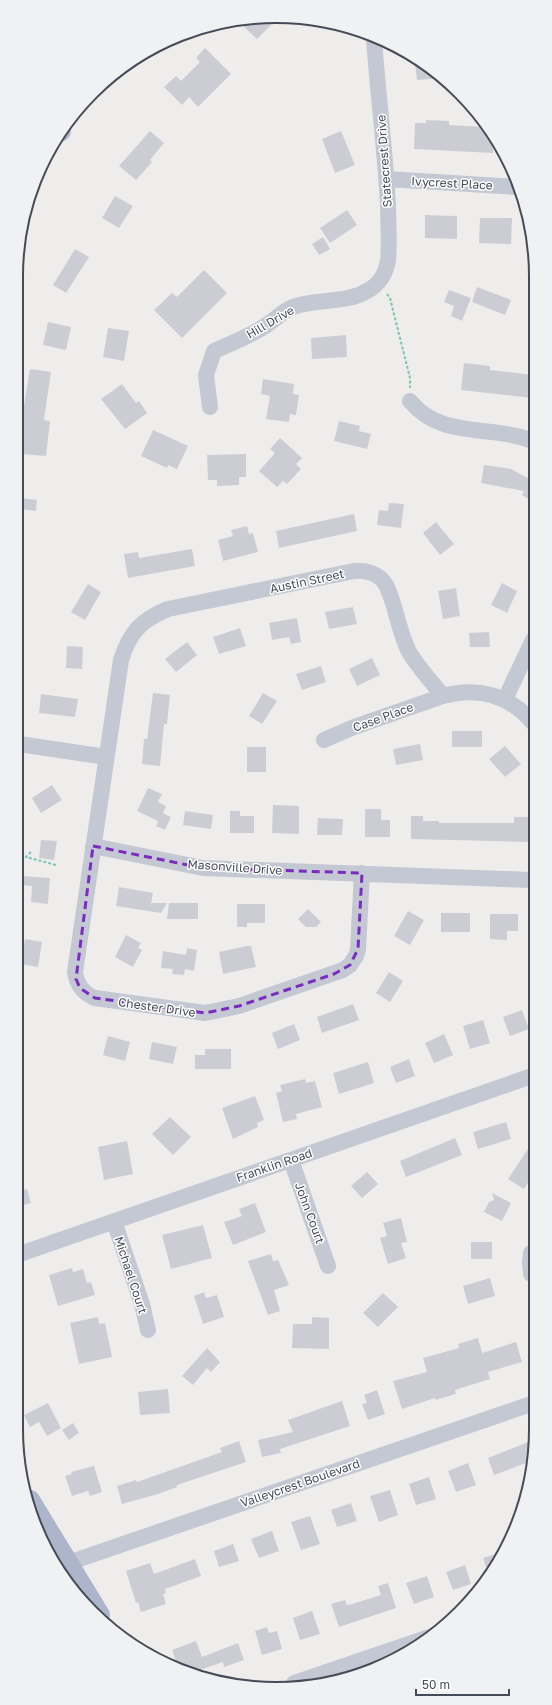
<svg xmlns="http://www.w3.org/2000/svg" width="552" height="1705" font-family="'Golos Text',sans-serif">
  <rect width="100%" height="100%" fill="#efedec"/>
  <path fill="#cccdd4" d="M250,21H275L257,39L244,27Z
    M205,48L231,74L198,107L189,97L182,105L164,87L176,76L181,81L200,62L196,58Z
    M415,64H422L441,78L417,80Z
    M426,120L449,121V125L485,127L494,140L493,153L414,149L415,123H426Z
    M150,131L164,143L150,160L152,162L136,180L119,166Z
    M341,131L355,165L335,173L322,139Z
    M115,196L133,206L119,228L102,218Z
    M347,210L357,225L330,243L320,228Z
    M425,215L457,216V239L425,238Z
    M480,218H512L511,244L479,243Z
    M323,237L330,249L319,255L312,244Z
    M75,249L89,257L66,293L53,285Z
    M204,270L227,293L182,338L154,310L172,293L177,297Z
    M477,287L511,300L505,315L472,302Z
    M449,290L471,298L462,321L451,316L454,306L444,302Z
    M48,322L71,327L66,350L43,345Z
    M108,328L129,331L124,361L103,357Z
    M346,335L347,357L312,359L311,338Z
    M464,363L490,366V370L533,375L531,398L461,390Z
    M30,369L51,372L44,420L50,421L46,456L20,454L22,418Z
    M263,379L294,384L293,394L299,395L296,415L290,414L289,422L266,419L270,396L261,394Z
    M122,384L136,403L139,401L147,413L125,429L101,399Z
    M339,421L360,426L359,431L371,434L367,449L334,441Z
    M153,430L188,446L177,469L168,465L167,468L141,456Z
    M280,438L302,458L296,464L301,469L287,484L283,481L277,487L259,471L275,453L270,449Z
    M246,454V477H239V485L217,486V480H208L207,455Z
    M484,465L511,469L530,479L533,473V502L522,495L524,491L481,483Z
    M20,498L37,500L36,511L20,509Z
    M389,503L404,504L401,528L377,525L379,510L388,511Z
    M354,514L357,531L279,548L276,531Z
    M436,522L454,544L440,555L423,533Z
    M247,526L249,534L253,533L258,552L223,561L218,540L233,536L231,530Z
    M192,549L195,566L128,578L124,554L138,552L139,558Z
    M502,583L517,591L507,613L491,605Z
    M88,584L101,592L85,620L71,612Z
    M456,588L460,616L443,619L438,591Z
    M353,607L357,624L329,629L325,612Z
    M297,618L301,642L291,644L289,637L272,640L269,623Z
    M240,628L246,646L219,654L213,637Z
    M489,632L490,647H470L469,633Z
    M187,642L197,655L176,672L165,659Z
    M67,646L83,647L82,669L66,668Z
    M372,658L380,675L357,686L349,669Z
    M321,666L326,682L302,690L296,674Z
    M153,693L170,695L167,724H164L160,766L142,764L144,739H147Z
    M263,693L277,701L262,724L249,716Z
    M41,694L78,699L75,717L39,713Z
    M452,731H482V747H452Z
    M420,744L423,760L396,765L393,749Z
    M505,746L521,764L505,777L489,759Z
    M247,747H266V772H247Z
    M52,785L62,800L41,813L32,798Z
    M148,788L162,794L158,802L166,806L163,813L171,817L165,830L156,826L158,821L137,811Z
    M273,805L299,806V834L272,833Z
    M365,809H381V820H390V837H365Z
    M185,811L213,815L211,829L183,825Z
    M230,811H240V816H254V833H230Z
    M411,816H423V821H439V823H514V817H529V842L411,839Z
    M318,818L343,819L342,835H317Z
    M41,840L57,841L54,860L39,858Z
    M22,876L50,878L48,904L31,902L32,886L21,885Z
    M119,887L153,893L151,903H167L161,913L116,906Z
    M169,903H198V919H167Z
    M237,904H265V923H247V927H237Z
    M308,909L321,922L316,927H306L298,919Z
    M408,911L424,920L410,945L394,936Z
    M441,913H470V932H441Z
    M490,914H518V931H507V940L490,939Z
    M126,935L141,943L138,948L142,950L133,967L115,957Z
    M25,939L42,942L38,967L21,964Z
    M247,946H251L256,967L223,974L219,952Z
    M187,948L197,950L194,971L185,969L184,975L172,974L173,969L161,968L163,951L186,955Z
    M389,972L403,981L390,1002L376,993Z
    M353,1004L359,1020L322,1033L317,1017Z
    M522,1010L529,1029L510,1036L503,1017Z
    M483,1020L490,1043L470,1049L463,1026Z
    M294,1024L300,1040L278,1049L272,1033Z
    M444,1034L453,1055L434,1063L425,1043Z
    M108,1036L130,1042L125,1061L103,1055Z
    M152,1042L177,1047L173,1064L149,1059Z
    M205,1049H231V1069H195V1055H205Z
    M409,1059L415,1076L396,1083L390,1067Z
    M368,1062L374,1083L339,1094L333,1073Z
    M305,1079L306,1083L315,1081L322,1107L296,1114L297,1119L283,1122L276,1093L282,1091L280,1085Z
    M255,1096L264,1120L257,1123L258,1127L233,1139L222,1108Z
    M170,1117L191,1137L173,1155L152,1134Z
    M506,1122L511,1139L478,1149L473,1132Z
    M455,1138L462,1155L406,1177L400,1161Z
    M127,1141L133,1174L104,1180L98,1147Z
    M532,1143V1176L524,1189L508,1179Z
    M367,1172L378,1184L362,1198L351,1186Z
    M27,1189L31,1203L17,1207V1192Z
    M492,1193L511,1203L502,1221L484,1212L489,1202L494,1200Z
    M255,1203L266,1232L233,1245L224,1222L242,1216L239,1209Z
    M401,1218L407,1242L401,1243L406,1258L388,1264L380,1238L387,1236L383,1223Z
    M203,1225L212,1258L171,1269L162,1235Z
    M471,1242H492V1259H471Z
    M271,1254L273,1261L278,1260L289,1285L274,1290L280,1311L268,1315L248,1261Z
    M72,1268L73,1272L83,1269L87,1283L91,1282L95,1295L58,1306L49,1275Z
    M490,1278L495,1296L468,1304L463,1286Z
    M204,1292L206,1298L217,1295L224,1317L203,1324L194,1296Z
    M383,1293L398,1307L378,1327L363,1313Z
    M98,1317L99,1324L105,1323L112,1357L79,1364L70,1323Z
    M312,1317L329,1318V1349L292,1348L293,1324H312Z
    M478,1338L482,1353L516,1342L522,1362L488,1372L490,1379L455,1390L456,1394L435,1400V1398L402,1409L393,1381L427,1372L423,1358L459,1348L458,1344Z
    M207,1348L220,1362L211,1372L207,1368L193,1385L182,1376Z
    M168,1389L170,1413L140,1415L138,1392Z
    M377,1390L385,1414L368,1420L362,1404L367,1403L364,1395Z
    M342,1401L350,1426L280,1449L281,1453L262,1457L258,1440L293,1432L288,1420Z
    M48,1403L61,1428L47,1436L39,1422L30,1427L24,1415Z
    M73,1423L79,1433L69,1440L62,1430Z
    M239,1441L246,1462L177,1485V1487L158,1494L122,1504L117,1486L136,1480L137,1482L222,1452L220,1448Z
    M531,1441V1461L494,1475L488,1458Z
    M468,1463L476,1485L456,1492L448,1471Z
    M94,1466L102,1492L90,1496L88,1491L72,1496L65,1476L72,1474L71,1472Z
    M429,1477L436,1499L416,1505L409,1484Z
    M390,1490L398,1515L379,1522L370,1496Z
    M351,1503L357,1521L337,1527L331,1510Z
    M310,1516L320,1544L301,1550L291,1522Z
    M272,1531L279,1551L259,1558L251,1539Z
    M233,1544L239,1561L219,1567L214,1551Z
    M501,1552L492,1573L489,1576L483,1558Z
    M195,1559L201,1576L165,1589L166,1593L163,1594L166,1604L141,1612L138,1602L136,1603L126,1571L150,1563L154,1574Z
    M465,1565L471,1584L453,1590L446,1572Z
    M427,1576L434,1597L414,1604L406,1583Z
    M388,1583L396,1608L339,1627L331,1604L345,1600L347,1605L352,1604L381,1595L378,1586Z
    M312,1611L320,1634L300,1640L293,1618Z
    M267,1627L269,1633L277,1631L282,1649L262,1655L255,1631Z
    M196,1641L202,1657L238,1643L244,1660L224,1667L223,1662L194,1672L178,1667L172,1650Z"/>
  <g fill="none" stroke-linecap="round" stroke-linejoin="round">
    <path stroke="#77c6b3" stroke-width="2" stroke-dasharray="3 2" stroke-linecap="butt" d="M387,294L390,298L410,378V388
      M31,852L26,857L56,865"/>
    <path stroke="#c3c8d3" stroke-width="16" d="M387,179L517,187
      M410,401C442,440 490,424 533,441
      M210,407L206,375L214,351C232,343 253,335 268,324C277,318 283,311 293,307C317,298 345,304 367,291C379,285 386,273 388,260C390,242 388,223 388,205C385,149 378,94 374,39
      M505,699L533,640
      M324,740L354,727L443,696
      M19,744L106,757
      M93,846L203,868L532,880
      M362,873L358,949L356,956L350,965L343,970L239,1006L205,1013L95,998C83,993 77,985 75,972L121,660C130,632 141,620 168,609L354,571C366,570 379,573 386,585C396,605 398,630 409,652C418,667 432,682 443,696C477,687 509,694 533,723
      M291,1160L328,1266
      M114,1221L142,1304L148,1330
      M17,1255L532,1076
      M531,1274L530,1262L531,1253
      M68,1563L531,1404
      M294,1683L435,1635"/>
    <path stroke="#adb5ca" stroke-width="20" d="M60,132L61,131
      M30,1500L100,1615"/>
  </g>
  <path fill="none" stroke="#7b2cbf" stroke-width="3" stroke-dasharray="8 5" stroke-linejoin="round" d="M93,846L203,868L362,873L358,949L350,965L334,974L239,1006L205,1013L95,998L80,988L76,979Z"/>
  <g text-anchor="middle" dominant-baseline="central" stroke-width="3" stroke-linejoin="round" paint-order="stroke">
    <g font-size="12" fill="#464b58" stroke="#fff">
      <text transform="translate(384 161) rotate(-94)">Statecrest Drive</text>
      <text transform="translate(452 183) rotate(3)">Ivycrest Place</text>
      <text transform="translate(270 322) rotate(-30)">Hill Drive</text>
      <text transform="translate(307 581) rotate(-12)">Austin Street</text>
      <text transform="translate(383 717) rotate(-20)">Case Place</text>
      <text transform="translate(235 867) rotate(4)">Masonville Drive</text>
      <text transform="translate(157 1007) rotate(8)">Chester Drive</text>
      <text transform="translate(274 1165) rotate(-19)">Franklin Road</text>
      <text transform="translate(310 1213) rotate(70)">John Court</text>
      <text transform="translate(131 1275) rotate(72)">Michael Court</text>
      <text transform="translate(300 1483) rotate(-19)">Valleycrest Boulevard</text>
    </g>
  </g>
  <path d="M0 0H552V1705H0ZM276 23H276A253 253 0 0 1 529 276V1429A253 253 0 0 1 276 1682H276A253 253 0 0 1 23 1429V276A253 253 0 0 1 276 23Z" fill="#f0f1f2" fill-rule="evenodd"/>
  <path fill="none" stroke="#464b58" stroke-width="2" d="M276 23H276A253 253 0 0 1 529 276V1429A253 253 0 0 1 276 1682H276A253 253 0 0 1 23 1429V276A253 253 0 0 1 276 23Z"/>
  <path d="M416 1689v6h93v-6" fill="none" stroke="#464b58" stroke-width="2"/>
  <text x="422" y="1689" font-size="12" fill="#464b58" stroke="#ffffff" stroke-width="3" paint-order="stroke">50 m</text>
</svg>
